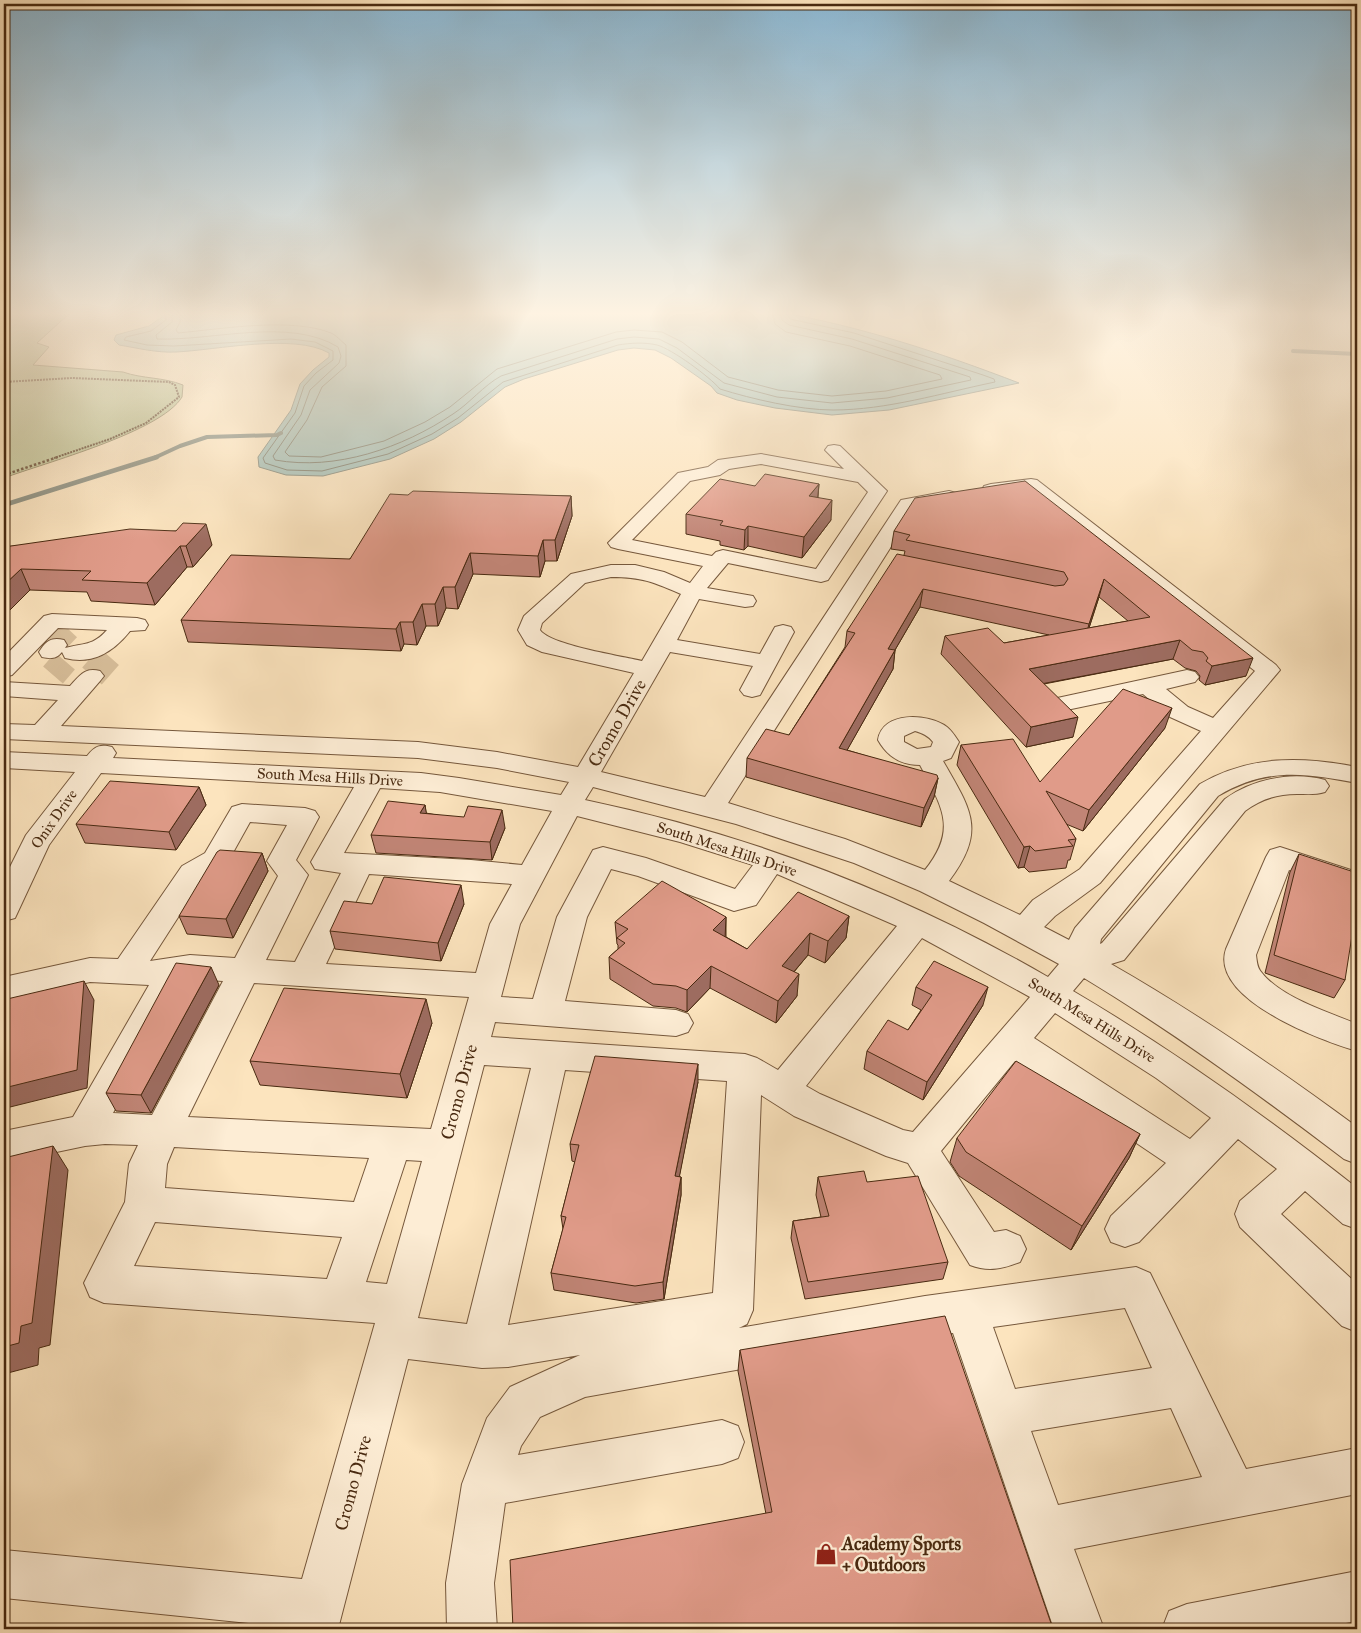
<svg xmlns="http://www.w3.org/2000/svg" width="1361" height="1633" font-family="'IM FELL Great Primer',serif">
  <rect width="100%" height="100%" fill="#fce4be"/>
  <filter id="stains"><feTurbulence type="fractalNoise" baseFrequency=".004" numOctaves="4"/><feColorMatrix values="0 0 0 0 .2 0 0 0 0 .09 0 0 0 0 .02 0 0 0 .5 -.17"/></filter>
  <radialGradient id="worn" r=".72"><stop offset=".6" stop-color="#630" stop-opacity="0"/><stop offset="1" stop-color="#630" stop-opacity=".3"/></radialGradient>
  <path fill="#bdc593" stroke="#837852" d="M4,312H71L37,343L49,347L33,365L123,372C143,379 163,377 183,385L182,397C161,432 44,463 4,478Z"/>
  <path fill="#a0beb7" stroke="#7d8375" d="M160,312H778C860,326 941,353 1019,383L889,410L832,415L775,408L737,400L717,393L711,386L671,358L655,350L634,348L618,350L524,379L505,387L461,422L434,439L390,459L323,476L286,475L259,467L258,457L291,410L300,384L313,370L329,357V353C294,333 217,350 176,352C157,353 137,348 119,345L114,340L116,335L149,326L162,317Z"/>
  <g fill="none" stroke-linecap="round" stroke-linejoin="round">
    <path stroke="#747464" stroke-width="1" d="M165,312L166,320L151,331L126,337L124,340L147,345L174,346L291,339L315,342L333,351V360L316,373L304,386L295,413L263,458L265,463L287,470L322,471L388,454L432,434L458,418L503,382L618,345C630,343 644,342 657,345C672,349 710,377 720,389C752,399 799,410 833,410C887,410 942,393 995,382L994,379L983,375L854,333L790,319L786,312
      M172,312V322L156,335L157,339C213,341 289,317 338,347L341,356L339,363L310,390L301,415L273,456L275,460C336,471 402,448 453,414C470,403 483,386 501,376L617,339L634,337L659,339L677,348L724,383L777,397L832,403L887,398L971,380L970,377L852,339L789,325L782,320L780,312
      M180,312V322L176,330L178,333C221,329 291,317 331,333C336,335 341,341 346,345V366L322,387L307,420L285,452L289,456L321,457L384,441L425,422L450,407L497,369L616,332L634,330L662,332L682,342L728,377L778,390L832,396L886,391L942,379L940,375L850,346L786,332L775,324L772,312"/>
    <path stroke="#7d8375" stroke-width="4" d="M1293,351L1357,354
      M154,458L180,446L207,437L277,435L281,433"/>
    <path stroke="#7d8375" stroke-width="4.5" d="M4,505L157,457"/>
    <path stroke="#d8bf9b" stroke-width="20" stroke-dasharray="20 10" stroke-linecap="butt" d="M56,645L73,627"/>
    <path stroke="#d8bf9b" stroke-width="26" stroke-dasharray="26 13" stroke-linecap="butt" d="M53,675L65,661
      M92,676L113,652"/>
    <g stroke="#76583c" stroke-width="2">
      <path id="minor" d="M834,445L840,446L887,491L828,580L821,582L728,563L707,588L753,596L756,601L753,606L745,607L699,599L677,640L760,654L775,627L783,625L791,627L794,632L760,695L752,697L744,695L740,690L753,666L670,652L601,772L705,797L901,500L949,491L956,493L958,497L956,501L915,509L728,803L845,839L925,870C958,829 942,807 920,765C900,765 887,756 878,740C882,711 928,713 947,727C952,731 955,736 959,742L951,758L943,761C971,810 987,830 949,881L1020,915L1033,900L1080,869L1201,731L1170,717L1143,694L1057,712L1048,710L1045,705L1048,700L1187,670L1195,672L1199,677L1195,682L1166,689L1188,707L1213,718L1255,671L1027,490L991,496L984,494L982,490L984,486L991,484L1031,479L1037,480L1276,665L1280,670L1100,883L1055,916L1044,927L1069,940L1075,928L1200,784C1250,755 1302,756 1357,767V783C1305,773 1266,767 1218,796L1101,939L1100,944L1102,943L1225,799C1253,779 1292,771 1325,780L1329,786L1325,792C1316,795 1307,794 1297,794C1277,794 1261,799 1245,811L1124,960L1111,964C1197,1013 1278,1069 1357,1127V1164L1344,1159C1260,1095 1175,1033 1084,978L1073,991C1173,1050 1267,1117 1357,1188V1229L1343,1224L1305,1191L1281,1214L1357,1284V1332L1342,1326L1240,1227L1235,1214L1240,1201L1277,1169L1238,1139L1139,1242L1125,1247L1111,1242L1105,1229L1111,1216L1166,1163L1015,1061L941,1151L994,1232L1006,1230L1020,1236L1026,1249L1020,1262C1002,1269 988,1272 970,1265L908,1163L886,1156L794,1116L761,1095L753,1310L747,1324L739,1328L925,1296L1136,1267L1150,1273L1246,1469L1357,1448V1494L1074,1549L1104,1629H1054L953,1333L925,1336L585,1397L540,1417L521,1446L518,1455L722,1420L738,1426L744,1442L738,1458L722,1464L505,1503L494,1583L497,1629H447L446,1583L462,1484L487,1418L510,1387L580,1355L508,1367L482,1368L408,1359L338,1629H288L289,1627L4,1598V1550L302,1579L375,1323L104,1303L90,1297L84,1283L125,1202L129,1164L138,1145L105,1144L85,1146L4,1163V1131L73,1117L149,985L90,982L4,1001V977L90,958L118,959L182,866L205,853L232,807L242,804L305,808L315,811L319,817L296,860L308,875L266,960L295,962L341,873L315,869L311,862L354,787L101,773L49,845L15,918L4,921V879L26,835L75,772L4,768V752L87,756C95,746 100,744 112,747L116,753L113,758L421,773L459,778L561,795L569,782L497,768L418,758L4,739V724L35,725L58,700L4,696V682L70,686C80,675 85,667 100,671L104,676L100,681L61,726L418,742L497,752L578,767L634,673L542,652L527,645L518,630L524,616L571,574L611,565H635L664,572L690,583L703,566L618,549L611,547L608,543L678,473L708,467L718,460L761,454L844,469L825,450L828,446ZM761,464L858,482L868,492L816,569L723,550L716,552L712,556L632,540L690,481L720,475L729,469ZM611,577C642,577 653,582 681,594L642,661C621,656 550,645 540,630L542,623L585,583ZM915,731C922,733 929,736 933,742L931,747L917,749L904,742V736ZM593,787L736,824L854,863L920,891L984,923L1059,964L1048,977C905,894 748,834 585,800ZM380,788L440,792L552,811L522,865L471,860L344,853ZM577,816L680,842L753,865L735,889L646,858L603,847L593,850L557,917L533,999L501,997L520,924ZM250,822L287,825L267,861L278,876L235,958L190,955L150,961L202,880L225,867ZM611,869L638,876L734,911L756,905L777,874L897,926L778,1070L757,1058L745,1054L491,1037L495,1022L676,1036L688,1032L693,1023L688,1014L676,1010L565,1001L587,917ZM369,874L512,884L490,924L476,973L326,964ZM922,938L1030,997L913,1132L903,1130L820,1094L806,1086ZM190,979L223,981L152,1115L113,1113L183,980ZM254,983L469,997L431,1129L188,1117ZM1055,1013L1156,1078L1211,1118L1190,1139L1034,1038ZM484,1065L531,1068L467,1324L418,1318ZM565,1070L727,1081L713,1293L508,1325ZM174,1147L369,1158L354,1202L165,1188L167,1164ZM406,1160L422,1161L387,1284L366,1282ZM155,1222L342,1237L327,1279L134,1266ZM1125,1308L1152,1368L1015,1389L993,1327ZM1171,1408L1202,1477L1058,1505L1031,1431Z
        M52,614L137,618L145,620L148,625L145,630L130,631C113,652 93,665 65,658L62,652C56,659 51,659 42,657L39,652C46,641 51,637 64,640L67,645L65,648C84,643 93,646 107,630L58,628L12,675L4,677V657L44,616Z
        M1280,847L1357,872V892L1289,870L1256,955C1257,962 1257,968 1262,973C1282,998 1328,1012 1357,1024V1051C1322,1041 1209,999 1226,949L1266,857L1270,850Z
        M1357,1571V1621L1313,1629H1162L1169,1611L1187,1604Z"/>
    </g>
    <path stroke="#492a11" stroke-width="2" stroke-dasharray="2 1" stroke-linecap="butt" d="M4,382L72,378L169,382L175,385L179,397L146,423L110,439L54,458"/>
    <path stroke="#492a11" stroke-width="2.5" stroke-dasharray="2.5 2" stroke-linecap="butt" d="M4,475L58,457"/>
    <use href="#minor" fill="#fdedd5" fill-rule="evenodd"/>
  </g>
  <path fill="#c18576" stroke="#492a11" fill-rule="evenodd" d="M1025,481L1246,676L1205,685L1199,680L1200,676L1196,671L1185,668L1173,659L1044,684L1073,737L1026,747L941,654L945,636L1004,643L1049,635L920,607L895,650L893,669L847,750L938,778L934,797L921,827L746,777L747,758L789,735L845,647L847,631L904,555L905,551L891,549L894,531ZM1099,597L1128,621L1089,628Z
    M819,484L818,497L831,520L802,558L748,546L744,550L720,545V541L686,534V514L755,486Z
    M408,495L571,496L572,516L557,561H545L540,577L473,574L458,609L446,608L438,626H426L417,645L404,644L401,651L188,642L181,620L350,559Z
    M176,531L212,545L193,567H187L155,605L91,601L87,592L30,590L4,547Z
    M1165,728L1083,831L1066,824L1076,839L1070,860H1068L1066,868L1029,872L1024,867L1018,868L957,765L961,745L1040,782Z
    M199,787L206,805L176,850L85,843L76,824Z
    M425,805L426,813L505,828L492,860L376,853L371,835Z
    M262,853L268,871L233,938L187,934L179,916Z
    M1299,854L1345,980L1334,998L1265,973L1290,872Z
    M372,904H464L441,961L335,949L330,931Z
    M849,916L846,938L825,963L808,955L794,972L797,996L776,1023L710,988L687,1012L676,1008L653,1006L610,979L609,957L618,949V945L617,944L615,922L726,917V937L747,949Z
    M219,985L151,1113L116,1111L106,1093Z
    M916,987L983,1005L923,1100L864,1069L867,1051L908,1030L921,1010L912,1005Z
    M432,1023L407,1098L260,1085L250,1061Z
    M698,1082L679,1177H681V1195L664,1299L636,1303L554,1290L551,1273L563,1229L561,1216L575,1162L572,1161L570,1144Z
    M1140,1134L1129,1158L1071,1250L959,1176L950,1162L957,1138Z
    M818,1177L867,1182L948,1262L943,1279L805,1299L791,1238L793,1221L821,1217L816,1195Z
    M740,1350L1053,1629L766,1514L738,1371Z"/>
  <path fill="#9d6c60" stroke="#492a11" d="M819,484L817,504L809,496Z
    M571,496L572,516L557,561L555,540Z
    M832,500L831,520L802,558L804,537Z
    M206,524L212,545L193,567L186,546Z
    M748,526V546L744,550L745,530Z
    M543,540L545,561L540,577L538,556Z
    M180,546L187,567L155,605L147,583Z
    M470,553L473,574L458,609L455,587Z
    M21,569L30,590L4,616V585Z
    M1104,579L1099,597L1084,643L1089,624Z
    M443,587L446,608L438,626L435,604Z
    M923,589L920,607L885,667L888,649Z
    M422,604L426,626L417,645L413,622Z
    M400,622L404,644L401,651L396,629Z
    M1180,640L1173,659L1025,687L1029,669Z
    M895,650L893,669L837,768L839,748Z
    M1253,658L1246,676L1205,685L1212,666Z
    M1172,708L1165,728L1083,831L1089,810Z
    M1078,717L1073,737L1026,747L1031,727Z
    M938,778L934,797L921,827L924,808Z
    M199,787L206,805L176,850L169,832Z
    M425,805L428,823L420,813Z
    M502,810L505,828L492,860L490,842Z
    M1030,846L1024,867L1018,868L1024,847Z
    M262,853L268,871L233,938L226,919Z
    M461,885L464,904L441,961L438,943Z
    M849,916L846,938L825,963L828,941Z
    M726,917L725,939L713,930Z
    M810,933L808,955L780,988L782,966Z
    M711,966L710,988L687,1012V990Z
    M211,967L219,985L151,1113L141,1095Z
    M799,974L797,996L776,1023L778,1001Z
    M84,981L94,1000L87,1088L6,1108L4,1105V1088Z
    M988,987L983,1005L923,1100L927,1082Z
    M426,999L432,1023L407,1098L400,1074Z
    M698,1064V1082L676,1194L675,1176Z
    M1140,1134L1129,1158L1071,1250L1082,1226Z
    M53,1146L68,1170L50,1345L39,1348L38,1365L4,1374V1347L21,1326Z
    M681,1177V1195L664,1299L663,1282Z"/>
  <path fill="#e09b89" stroke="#492a11" d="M765,474L819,484L809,496L832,500L804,537L748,526L745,530L720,525L723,521L686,514L720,479L755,486Z
    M1025,481L1253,658L1212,666L1206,661L1208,658L1203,652L1192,650L1180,640L1029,669L1078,717L1031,727L945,636L988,628L1004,643L1150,617L1104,579L1089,624L923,589L888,649L895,650L839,748L937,775L938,778L924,808L747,758L766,729L789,735L855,633L847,631L897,554L1055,586L1064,585L1068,579L1064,572L906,540L910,535L894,531L915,498Z
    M413,491L571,496L555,540H543L538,556L470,553L455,587H443L435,604H422L413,622H400L396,629L181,620L231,555L350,559L390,494L408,495Z
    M183,523L206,524L186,546H180L147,583L82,580L91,571L21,569L4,585V547L130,529L176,531Z
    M1123,689L1172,708L1089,810L1046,791L1076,839L1068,840L1073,846L1035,851L1030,846L1024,847L961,745L1013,739L1040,782Z
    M110,781L199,787L169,832L76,824Z
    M388,801L425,805L420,813L464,817L468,806L502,810L490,842L371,835Z
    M220,850L262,853L226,919L179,916L217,852Z
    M1299,854L1357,873V904L1345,980L1274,955Z
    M384,877L461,885L438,943L330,931L344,901L372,904Z
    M662,881L726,917L713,930L747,949L798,892L849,916L828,941L810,933L782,966L799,974L778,1001L711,966L687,990L676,986L653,984L609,957L625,943L617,938L628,929L615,922Z
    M934,961L988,987L927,1082L867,1051L888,1020L908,1030L932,995L916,987Z
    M176,963L211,967L141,1095L106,1093Z
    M84,981L77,1070L4,1088V1021L7,999Z
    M284,988L426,999L400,1074L250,1061Z
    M595,1056L698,1064L675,1176L681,1177L663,1282L635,1286L551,1273L566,1217L561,1216L579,1145L570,1144Z
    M1016,1061L1140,1134L1082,1226L966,1152L957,1138Z
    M53,1146L32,1323L21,1326L19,1343L4,1347V1158Z
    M864,1171L867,1182L918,1176L948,1262L808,1282L793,1221L829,1216L818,1177Z
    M945,1316L1053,1629H513L510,1560L772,1512L740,1350Z"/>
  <linearGradient id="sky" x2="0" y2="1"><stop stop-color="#8bb8d4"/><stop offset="0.58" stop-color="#fef3e2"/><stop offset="1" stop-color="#fef3e2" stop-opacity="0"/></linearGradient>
  <rect width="1361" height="541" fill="url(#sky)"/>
  <defs>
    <g id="shop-bare" transform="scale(1.725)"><path d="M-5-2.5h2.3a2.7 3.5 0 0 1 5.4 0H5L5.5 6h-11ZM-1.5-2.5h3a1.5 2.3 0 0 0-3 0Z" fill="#8f2418" stroke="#fdedd5" stroke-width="2.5" paint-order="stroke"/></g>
  </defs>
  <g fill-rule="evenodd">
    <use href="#shop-bare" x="826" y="1554"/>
  </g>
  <g text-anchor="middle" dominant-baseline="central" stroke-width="4.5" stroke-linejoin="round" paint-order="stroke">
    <g font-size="15" fill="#492a11" stroke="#fdedd5">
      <text transform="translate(330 777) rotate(3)">South Mesa Hills Drive</text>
      <text transform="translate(54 819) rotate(-55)">Onix Drive</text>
      <text transform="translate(727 849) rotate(18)">South Mesa Hills Drive</text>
      <text transform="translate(1092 1020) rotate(32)">South Mesa Hills Drive</text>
    </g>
    <g font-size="18" fill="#492a11" stroke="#fdedd5">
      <text transform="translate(617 723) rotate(-60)">Cromo Drive</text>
      <text transform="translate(459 1092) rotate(-75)">Cromo Drive</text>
      <text transform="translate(353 1483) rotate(-75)">Cromo Drive</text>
    </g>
    <g font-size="18" font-weight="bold" fill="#492a11" stroke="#fdedd5" text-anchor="start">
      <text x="842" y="1544">Academy Sports<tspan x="842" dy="21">+ Outdoors</tspan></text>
    </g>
  </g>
  <rect width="1361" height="1633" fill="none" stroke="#fce4be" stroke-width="20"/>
  <rect x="5" y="5" width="1351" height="1623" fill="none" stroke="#492a11" stroke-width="2.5"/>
  <rect x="10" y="10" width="1341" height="1613" fill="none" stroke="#492a11"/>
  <rect width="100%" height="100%" filter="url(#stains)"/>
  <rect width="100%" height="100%" fill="url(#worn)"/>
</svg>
